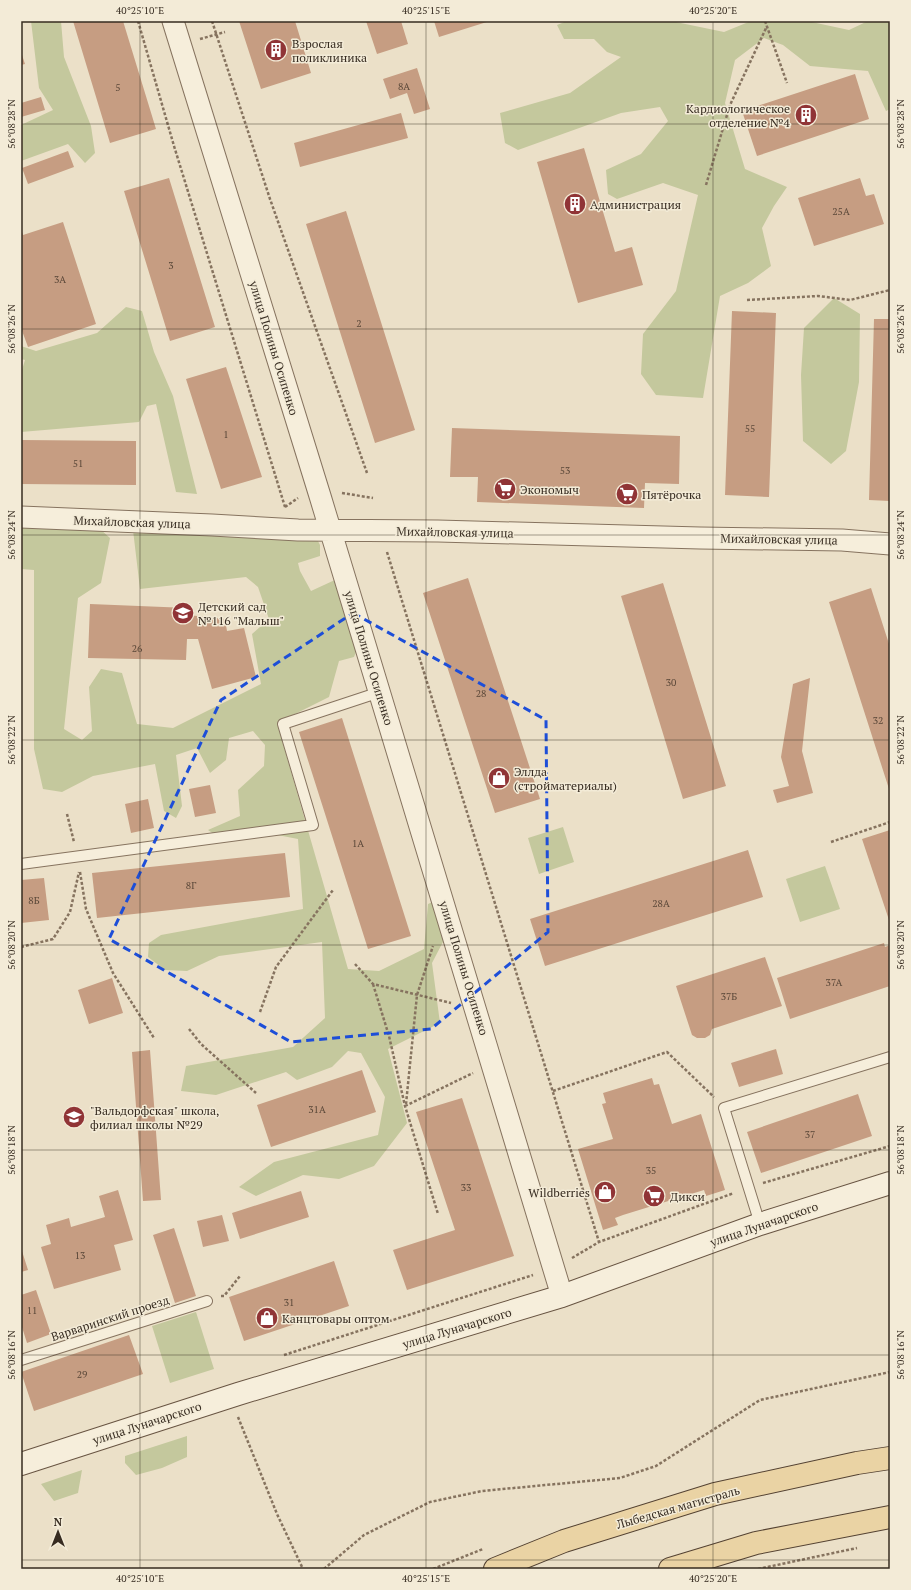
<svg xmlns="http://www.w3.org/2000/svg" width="911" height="1590" font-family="'PT Serif',serif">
  <rect width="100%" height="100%" fill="#ebe0c8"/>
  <path fill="#c4c89d" d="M31,21H61L64,57L91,126L95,153L85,163L68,144L21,161V125L53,110L39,88Z
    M567,21H671L724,32L751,21H807L849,30L868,21H890V109L886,111L868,71L810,66L783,45L764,38L735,60L725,103L745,169L787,187L774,206L762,228L771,266L748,283L720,296L703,398L656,395L641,374L643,334L676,291L698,195L663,183L617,199L608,194L606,170L641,154L668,121L660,107L621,113L518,150L505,143L500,113L570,93L621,57L607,52L594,39H564L557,25Z
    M834,298L860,314L859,382L846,451L831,464L803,441L801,375L804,328Z
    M126,307L142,311L154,352L173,396L197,494L176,492L156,404L147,406L139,422L21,432V373L25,360L21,359V346L36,351L97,333Z
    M21,525L100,529L110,538L101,583L78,598L64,729L82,740L92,731L89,687L101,669L122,673L137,724L173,728L261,684L252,634L269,619L258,587L246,577L140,589L133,530L317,539L320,545V556L298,563L300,571L311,591L337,579L360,642L354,657L339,661L329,697L277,723L348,969L379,971L424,949L428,904L435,901L445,938L432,963L440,1023L388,1049L407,1123L374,1166L339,1179L303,1175L256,1196L239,1187L274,1162L378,1135L385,1097L361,1053L348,1051L332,1067L297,1080L286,1072L216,1095L181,1091L186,1066L293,1047L325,1018L322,942L219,956L187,971L165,970L148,957L149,943L161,935L303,909L298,839L257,831L224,841L208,830L240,816L238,790L264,766L265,745L253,731L229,738L226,760L210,773L197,748L176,755L182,806L176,818L164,811L155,764L93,776L62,792L43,789L34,749V570L21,569Z
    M563,827L574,862L539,874L528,838Z
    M825,866L840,909L800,922L786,879Z
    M196,1312L214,1369L170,1383L152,1326Z
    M187,1436V1457L162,1468L136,1475L125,1463V1456Z
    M82,1470L78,1493L54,1501L41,1484Z"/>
  <path fill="#c69d82" d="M73,21H123L156,129L110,143Z
    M239,21H295L311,73L261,89Z
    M366,21H401L408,44L377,54Z
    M434,21H490L439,37Z
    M21,52L25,64L21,65Z
    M417,68L430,109L414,114L407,93L390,99L383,79Z
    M855,74L869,119L757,156L742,111Z
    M41,97L45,110L21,117V103Z
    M401,113L408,138L300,167L294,143Z
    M584,148L615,252L632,247L643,285L578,303L537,162Z
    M68,151L74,167L28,184L22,168Z
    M169,178L215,327L170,341L124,191Z
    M860,178L866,196L874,194L884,224L814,246L798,198Z
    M346,211L415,430L375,443L306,224Z
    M63,222L96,324L28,347L21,328V229L23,235Z
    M732,311L776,313L769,497L725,495Z
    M874,319H890V501L869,500Z
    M226,367L262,477L221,489L186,379Z
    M452,428L680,436L679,484L645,483L644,508L477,502L478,477H450Z
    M21,440L136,441V485L21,484Z
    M468,578L540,799L495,813L423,593Z
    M663,583L726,786L683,799L621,596Z
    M871,588L890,647V792L829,602Z
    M90,604L188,608V615L225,619L227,631L244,628L256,677L212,689L198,639H187L186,660L88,658Z
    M810,678L802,751L813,793L777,803L773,790L789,786L781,757L793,684Z
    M342,718L411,936L368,949L299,732Z
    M210,785L216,813L195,817L189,789Z
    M148,799L154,828L131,833L125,804Z
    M890,830V923L862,839Z
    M748,850L763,897L545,966L530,919Z
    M285,853L290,897L97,918L92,873Z
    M44,878L49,920L21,923V880Z
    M884,943L885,947L890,945V986L790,1019L777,978Z
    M765,957L782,1006L712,1029L710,1035L705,1038H697L692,1035L676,986Z
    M112,978L123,1013L89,1024L78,990Z
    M776,1049L783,1074L739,1087L731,1063Z
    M150,1050L161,1200L143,1201L132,1052Z
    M362,1070L376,1112L271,1147L257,1105Z
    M652,1078L654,1085L659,1084L672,1124L701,1114L725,1190L706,1196L704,1190L623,1215L615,1218L618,1225L603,1230L578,1149L613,1139L602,1104L606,1103L603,1093Z
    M858,1094L872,1136L761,1173L747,1132Z
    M462,1098L514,1256L407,1290L393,1250L455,1230L416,1112Z
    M118,1190L133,1240L114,1245L121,1270L54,1289L41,1247L51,1244L46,1225L69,1218L71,1227L105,1217L99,1196Z
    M301,1191L309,1217L240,1239L232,1213Z
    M222,1215L229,1241L203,1247L197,1221Z
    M174,1228L196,1296L175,1303L153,1235Z
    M21,1248L28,1270L21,1272Z
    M334,1261L349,1306L244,1341L229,1297Z
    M36,1290L51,1334L27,1343L21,1324V1295Z
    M129,1335L143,1374L34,1411L21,1372Z"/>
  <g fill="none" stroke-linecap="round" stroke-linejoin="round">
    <g stroke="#86735f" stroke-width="12">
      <path id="service" d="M21,864L313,825L283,724L380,692
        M760,1224L724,1108L890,1057
        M21,1360L207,1301"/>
    </g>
    <g stroke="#86735f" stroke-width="23">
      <path id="minor" d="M173,21L320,496L562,1296
        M21,517L212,525L298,530L438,531L700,538L842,540L890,544"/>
    </g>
    <g stroke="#685442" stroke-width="24">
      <path id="secondary" d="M21,1464L238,1394L562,1296L760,1224L890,1183"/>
    </g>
    <g stroke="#544232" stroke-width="24">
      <path id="primary" d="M495,1569L564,1541L715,1494L857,1463L890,1458
        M670,1569L756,1543L890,1517"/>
    </g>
    <path stroke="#86735f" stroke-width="2.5" stroke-dasharray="3 2" stroke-linecap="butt" d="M138,21L174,146L285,507
      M212,21L270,199L367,473
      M765,21L787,83
      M200,39L225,32
      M706,185L730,105L767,26
      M747,300L818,296L850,300L890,290
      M342,493L373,498
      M285,507L298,498
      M387,552L599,1242
      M67,814L74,842
      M831,842L890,822
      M80,872L86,909L113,973L154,1038
      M21,947L53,939L70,912L79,872
      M355,964L373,984L451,1003
      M373,984L389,1036L405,1106L438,1214
      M260,1012L276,967L333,890
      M189,1029L201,1044L256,1093
      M553,1091L667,1052L714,1097
      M406,1104L417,995L433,946
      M405,1106L473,1073
      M763,1183L890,1146
      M572,1258L599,1242L734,1193
      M221,1296H224L240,1276
      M284,1355L533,1275
      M238,1417L277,1514L303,1569
      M324,1569L364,1535L430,1502L482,1491L620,1478L656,1466L760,1400L890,1372
      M433,1569L483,1549
      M758,1569L857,1548"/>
    <use href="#service" stroke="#f6eedb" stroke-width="10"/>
    <use href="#minor" stroke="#f6eedb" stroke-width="21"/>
    <use href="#secondary" stroke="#f6eedb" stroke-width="22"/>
    <use href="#primary" stroke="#ead3a4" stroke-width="22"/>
  </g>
  <path fill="none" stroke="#1d4ed8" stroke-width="3" stroke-dasharray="8 5" stroke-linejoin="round" d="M353,613L546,720L548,932L431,1029L291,1042L109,939L221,700Z"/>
  <path fill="none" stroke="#372c21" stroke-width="1" stroke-opacity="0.45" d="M140,21V1569M426,21V1569M713,21V1569M21,124H890M21,329H890M21,535H890M21,740H890M21,945H890M21,1150H890M21,1355H890M21,1560H890"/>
  <defs>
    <g id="building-disc" transform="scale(1.15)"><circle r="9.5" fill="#903436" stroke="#f3ebd7"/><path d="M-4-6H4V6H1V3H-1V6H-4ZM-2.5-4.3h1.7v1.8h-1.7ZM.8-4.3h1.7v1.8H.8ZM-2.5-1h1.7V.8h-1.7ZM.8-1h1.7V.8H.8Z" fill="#fff"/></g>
    <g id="supermarket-disc" transform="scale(1.15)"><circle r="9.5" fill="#903436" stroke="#f3ebd7"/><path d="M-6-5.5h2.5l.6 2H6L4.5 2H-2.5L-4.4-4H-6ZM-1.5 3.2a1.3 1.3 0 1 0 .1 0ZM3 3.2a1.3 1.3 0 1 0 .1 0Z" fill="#fff"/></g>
    <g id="school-disc" transform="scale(1.15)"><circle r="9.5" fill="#903436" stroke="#f3ebd7"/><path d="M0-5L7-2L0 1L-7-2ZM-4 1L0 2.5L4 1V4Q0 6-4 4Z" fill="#fff"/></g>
    <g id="shop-disc" transform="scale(1.15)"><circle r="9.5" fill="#903436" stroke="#f3ebd7"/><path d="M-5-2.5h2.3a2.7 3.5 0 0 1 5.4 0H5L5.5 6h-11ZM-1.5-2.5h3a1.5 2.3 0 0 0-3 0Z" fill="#fff"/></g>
  </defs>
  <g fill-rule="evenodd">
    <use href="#building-disc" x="276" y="50"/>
    <use href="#building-disc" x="806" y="115"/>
    <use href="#building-disc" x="575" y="204"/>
    <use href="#supermarket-disc" x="505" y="489"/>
    <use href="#supermarket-disc" x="627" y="494"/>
    <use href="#school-disc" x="183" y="613"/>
    <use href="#shop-disc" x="499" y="778"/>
    <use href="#school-disc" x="74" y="1117"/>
    <use href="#shop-disc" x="605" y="1192"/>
    <use href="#supermarket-disc" x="654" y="1196"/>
    <use href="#shop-disc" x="267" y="1318"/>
  </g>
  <g text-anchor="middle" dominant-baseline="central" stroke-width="3" stroke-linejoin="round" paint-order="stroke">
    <g font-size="10" fill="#5b4839">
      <text x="404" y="86">8А</text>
      <text x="118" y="87">5</text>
      <text x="841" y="211">25А</text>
      <text x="171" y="265">3</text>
      <text x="60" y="279">3А</text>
      <text x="359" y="323">2</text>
      <text x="750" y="428">55</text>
      <text x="226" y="434">1</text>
      <text x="78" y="463">51</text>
      <text x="565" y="470">53</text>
      <text x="137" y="648">26</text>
      <text x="671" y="682">30</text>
      <text x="481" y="693">28</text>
      <text x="878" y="720">32</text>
      <text x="358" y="843">1А</text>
      <text x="191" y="885">8Г</text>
      <text x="34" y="900">8Б</text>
      <text x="661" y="903">28А</text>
      <text x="834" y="982">37А</text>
      <text x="729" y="996">37Б</text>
      <text x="317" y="1109">31А</text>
      <text x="810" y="1134">37</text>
      <text x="651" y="1170">35</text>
      <text x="466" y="1187">33</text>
      <text x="80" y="1255">13</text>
      <text x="289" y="1302">31</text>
      <text x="32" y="1310">11</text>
      <text x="82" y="1374">29</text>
    </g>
    <g font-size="12" fill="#372c21" stroke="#f3ebd7" text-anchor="start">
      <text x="292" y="43">Взрослая<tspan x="292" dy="14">поликлиника</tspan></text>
      <text x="790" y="108" text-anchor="end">Кардиологическое<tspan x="790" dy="14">отделение №4</tspan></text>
      <text x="590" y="204">Администрация</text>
      <text x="520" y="489">Экономыч</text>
      <text x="642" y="494">Пятёрочка</text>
      <text x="198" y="606">Детский сад<tspan x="198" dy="14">№116 "Малыш"</tspan></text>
      <text x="514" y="771">Эллда<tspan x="514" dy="14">(стройматериалы)</tspan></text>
      <text x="90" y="1110">"Вальдорфская" школа,<tspan x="90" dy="14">филиал школы №29</tspan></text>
      <text x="590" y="1192" text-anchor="end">Wildberries</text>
      <text x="670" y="1196">Дикси</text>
      <text x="282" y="1318">Канцтовары оптом</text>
    </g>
    <g font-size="12" fill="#372c21" stroke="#f3ebd7">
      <text transform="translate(274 348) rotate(73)">улица Полины Осипенко</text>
      <text transform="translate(132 522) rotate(2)">Михайловская улица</text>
      <text transform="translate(455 532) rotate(1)">Михайловская улица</text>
      <text transform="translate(779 539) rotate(1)">Михайловская улица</text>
      <text transform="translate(369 658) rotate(73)">улица Полины Осипенко</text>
      <text transform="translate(464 968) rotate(73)">улица Полины Осипенко</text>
      <text transform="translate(764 1224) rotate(-19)">улица Луначарского</text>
      <text transform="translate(110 1318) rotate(-18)">Варваринский проезд</text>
      <text transform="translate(457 1328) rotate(-17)">улица Луначарского</text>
      <text transform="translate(147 1423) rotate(-18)">улица Луначарского</text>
      <text transform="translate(678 1507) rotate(-16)">Лыбедская магистраль</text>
    </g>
  </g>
  <rect width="911" height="1590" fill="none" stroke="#f3ebd7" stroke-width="44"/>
  <g transform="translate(58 1532)" stroke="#f3ebd7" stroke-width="3" paint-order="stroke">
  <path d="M0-3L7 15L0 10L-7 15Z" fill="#372c21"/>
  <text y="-6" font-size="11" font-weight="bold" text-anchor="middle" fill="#372c21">N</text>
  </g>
  <rect x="22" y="22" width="867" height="1546" fill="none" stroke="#372c21" stroke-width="1.5"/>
  <g font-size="10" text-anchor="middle" fill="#372c21">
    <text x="140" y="14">40°25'10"E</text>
    <text x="426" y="14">40°25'15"E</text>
    <text x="713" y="14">40°25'20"E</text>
    <text transform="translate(11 124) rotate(-90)" y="4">56°08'28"N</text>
    <text transform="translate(900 124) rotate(-90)" y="4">56°08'28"N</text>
    <text transform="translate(11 329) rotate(-90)" y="4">56°08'26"N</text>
    <text transform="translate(900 329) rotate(-90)" y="4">56°08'26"N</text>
    <text transform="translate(11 535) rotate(-90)" y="4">56°08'24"N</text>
    <text transform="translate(900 535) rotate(-90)" y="4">56°08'24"N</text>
    <text transform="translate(11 740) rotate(-90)" y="4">56°08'22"N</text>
    <text transform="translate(900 740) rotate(-90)" y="4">56°08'22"N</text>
    <text transform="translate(11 945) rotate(-90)" y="4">56°08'20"N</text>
    <text transform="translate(900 945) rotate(-90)" y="4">56°08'20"N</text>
    <text transform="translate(11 1150) rotate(-90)" y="4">56°08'18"N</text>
    <text transform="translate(900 1150) rotate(-90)" y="4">56°08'18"N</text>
    <text transform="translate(11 1355) rotate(-90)" y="4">56°08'16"N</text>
    <text transform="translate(900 1355) rotate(-90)" y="4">56°08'16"N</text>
    <text x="140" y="1582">40°25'10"E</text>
    <text x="426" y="1582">40°25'15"E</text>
    <text x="713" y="1582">40°25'20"E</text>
  </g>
</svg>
